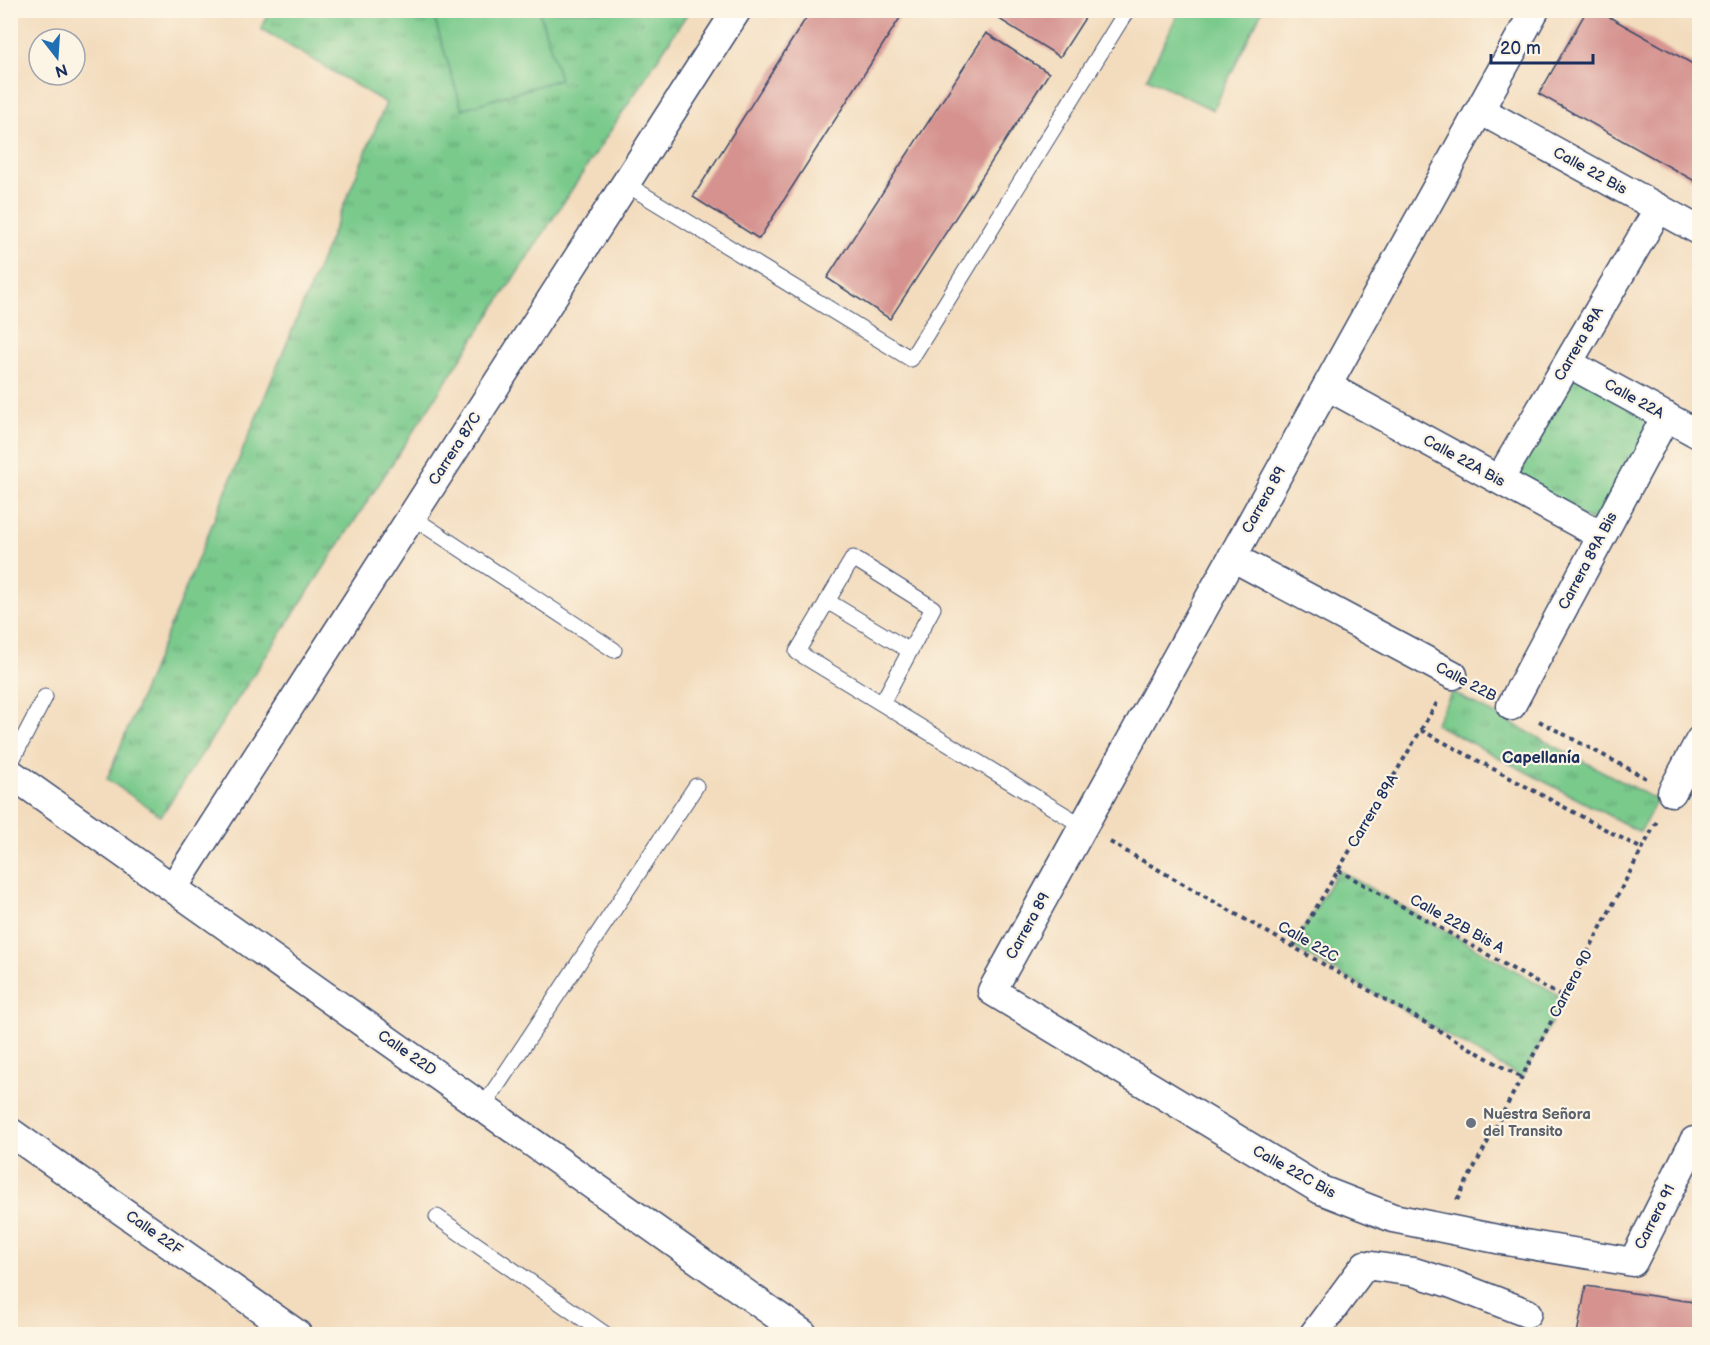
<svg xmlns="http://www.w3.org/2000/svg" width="1710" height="1345" font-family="'Balsamiq Sans',sans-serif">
  <defs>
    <pattern id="grass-tufts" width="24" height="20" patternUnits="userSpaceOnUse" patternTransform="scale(1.5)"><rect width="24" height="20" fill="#7aca8c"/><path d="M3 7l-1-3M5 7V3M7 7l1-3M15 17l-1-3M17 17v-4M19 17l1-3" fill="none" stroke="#63a476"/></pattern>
  </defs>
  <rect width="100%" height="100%" fill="#fcf5e5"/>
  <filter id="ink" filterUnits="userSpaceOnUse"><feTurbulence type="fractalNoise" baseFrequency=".0167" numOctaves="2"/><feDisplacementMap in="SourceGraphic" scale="12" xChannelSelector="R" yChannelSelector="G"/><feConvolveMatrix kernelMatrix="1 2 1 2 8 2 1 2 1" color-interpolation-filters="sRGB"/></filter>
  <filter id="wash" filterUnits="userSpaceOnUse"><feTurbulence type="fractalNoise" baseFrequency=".008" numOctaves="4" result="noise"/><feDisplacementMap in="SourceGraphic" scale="24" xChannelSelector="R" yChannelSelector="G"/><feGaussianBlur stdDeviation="1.35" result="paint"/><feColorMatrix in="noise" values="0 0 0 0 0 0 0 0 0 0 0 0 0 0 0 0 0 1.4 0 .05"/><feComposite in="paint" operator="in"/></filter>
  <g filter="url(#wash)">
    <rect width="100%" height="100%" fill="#f3dcbd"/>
    <path fill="url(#grass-tufts)" stroke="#4a7c75" stroke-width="1.5" d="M269,11H689L161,816L107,779L386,103L261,29Z
      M1570,370L1659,420L1598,525L1506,476Z
      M1452,692L1657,800L1640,832L1435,724Z
      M1338,870L1564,998L1522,1078L1293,947Z"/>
    <path fill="#7aca8c" stroke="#4a7c75" stroke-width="1.5" d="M1180,10L1262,11L1213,110L1147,78Z
      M432,11H539L560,79L462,109Z"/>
    <g id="blocks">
      <path fill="#d5928f" d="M811,10H905L759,239L693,197Z
        M1000,10H1090L1060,57L996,17Z
        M1587,10H1597L1700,68V184L1539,94Z
        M986,33L1049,73L890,319L827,278Z
        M1586,1286L1700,1303V1334H1577Z"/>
    </g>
  </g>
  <g filter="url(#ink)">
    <use href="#blocks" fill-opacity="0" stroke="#3b496c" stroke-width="1.5"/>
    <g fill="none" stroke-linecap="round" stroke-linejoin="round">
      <g stroke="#3b496c" stroke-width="17">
        <path id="service" d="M626,184L911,359L1127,10
          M412,517L614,650
          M827,601L910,651
          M882,703L933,608L853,558L797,652L1083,826
          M10,764L45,697
          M483,1107L696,786
          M437,1217L605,1334"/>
      </g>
      <g stroke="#3b496c" stroke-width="31">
        <path id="minor" d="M1535,10L992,991L1321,1190L1393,1218L1507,1241L1633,1262L1694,1141
          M1480,110L1700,231
          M1568,363L1700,435
          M1327,386L1602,536
          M1499,480L1659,208
          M1232,557L1453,675
          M1511,706L1666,416
          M10,773L803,1334
          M1672,792L1700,740
          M173,888L737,10
          M10,1132L297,1334
          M1314,1334L1365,1265L1414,1272L1452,1284L1527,1313"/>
      </g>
      <path stroke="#3b496c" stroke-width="4" stroke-dasharray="4.5 4.5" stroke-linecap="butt" d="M1539,721L1646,778
        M1421,730L1642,849
        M1110,842L1522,1078
        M1338,870L1564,998
        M1293,947L1438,701
        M1457,1200L1658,819"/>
      <use href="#service" stroke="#fff" stroke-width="15"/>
      <use href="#minor" stroke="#fff" stroke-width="28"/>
    </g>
  </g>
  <circle fill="#6b7280" stroke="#fcf5e5" stroke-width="2" cx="1471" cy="1123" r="6"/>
  <g text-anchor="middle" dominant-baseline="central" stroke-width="4.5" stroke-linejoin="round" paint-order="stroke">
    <g font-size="15" fill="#1b2f5e" stroke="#fcf5e5">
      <text transform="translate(1590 171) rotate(29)">Calle 22 Bis</text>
      <text transform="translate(1579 344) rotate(-60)">Carrera 89A</text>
      <text transform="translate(1634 399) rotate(29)">Calle 22A</text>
      <text transform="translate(455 449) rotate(-57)">Carrera 87C</text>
      <text transform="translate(1464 461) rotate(29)">Calle 22A Bis</text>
      <text transform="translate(1264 500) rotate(-61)">Carrera 89</text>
      <text transform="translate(1588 561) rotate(-62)">Carrera 89A Bis</text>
      <text transform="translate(1466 682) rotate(28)">Calle 22B</text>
      <text transform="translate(1373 811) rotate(-59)">Carrera 89A</text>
      <text transform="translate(1457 924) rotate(29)">Calle 22B Bis A</text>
      <text transform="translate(1028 926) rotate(-61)">Carrera 89</text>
      <text transform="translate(1308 942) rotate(30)">Calle 22C</text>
      <text transform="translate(1571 984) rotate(-62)">Carrera 90</text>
      <text transform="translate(407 1053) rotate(35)">Calle 22D</text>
      <text transform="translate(1294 1172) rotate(29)">Calle 22C Bis</text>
      <text transform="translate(1655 1217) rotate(-63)">Carrera 91</text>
      <text transform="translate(154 1233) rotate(35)">Calle 22F</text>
    </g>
    <g font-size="15" font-weight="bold" fill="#5b616d" stroke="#fcf5e5" text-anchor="start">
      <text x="1483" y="1114">Nuestra Señora<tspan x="1483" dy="17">del Transito</tspan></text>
    </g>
    <g font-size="16" font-weight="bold" fill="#1b2f5e" stroke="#fcf5e5">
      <text x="1541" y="758">Capellanía</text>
    </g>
  </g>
  <rect width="1710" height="1345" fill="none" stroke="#fcf5e5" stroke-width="36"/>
  <g transform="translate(57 57) rotate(163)"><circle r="28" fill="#fcf5e5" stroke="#a2a6af" stroke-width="1.5"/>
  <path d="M0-4.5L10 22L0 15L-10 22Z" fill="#1f6fb2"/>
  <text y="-9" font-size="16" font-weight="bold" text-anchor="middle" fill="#1b2f5e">N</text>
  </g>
  <path d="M1491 54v9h102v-9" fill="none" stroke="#1b2f5e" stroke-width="3"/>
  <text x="1500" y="54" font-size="18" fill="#1b2f5e" stroke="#fcf5e5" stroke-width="4.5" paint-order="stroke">20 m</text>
</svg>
